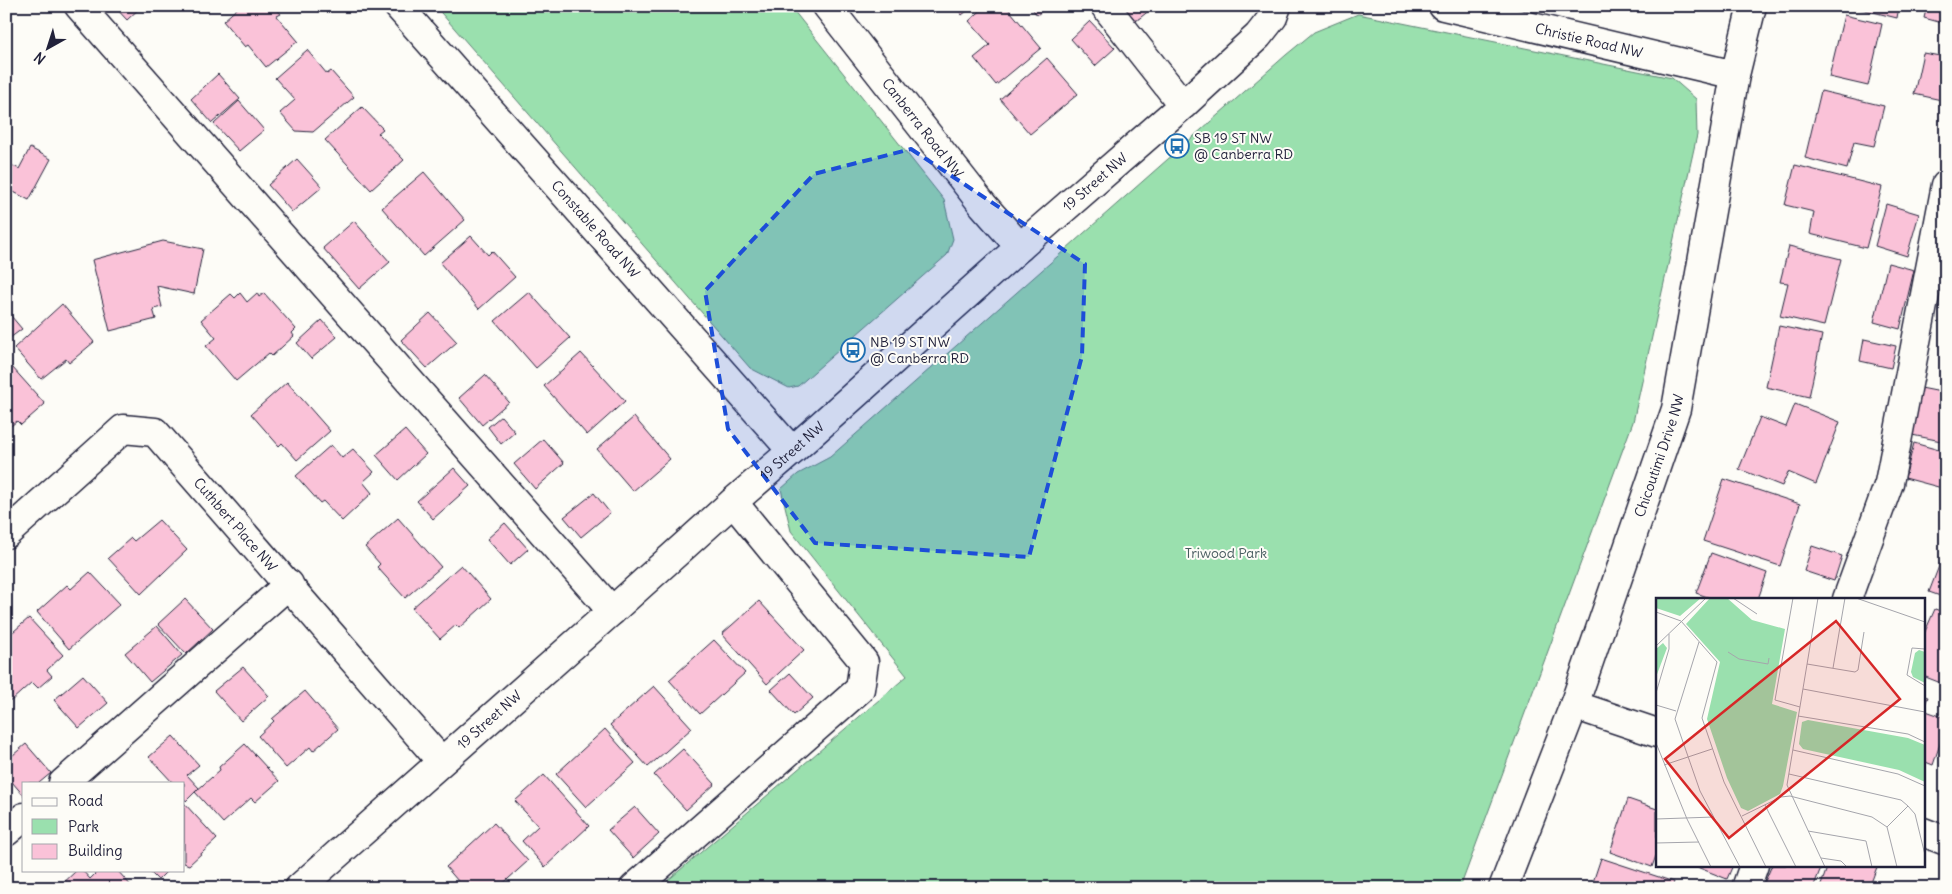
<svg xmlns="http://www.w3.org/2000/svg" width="1952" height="894" font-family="Delius,sans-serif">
  <rect width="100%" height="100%" fill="#fdfcf7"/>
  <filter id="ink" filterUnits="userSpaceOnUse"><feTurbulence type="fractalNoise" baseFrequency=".02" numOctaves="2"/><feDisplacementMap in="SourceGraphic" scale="10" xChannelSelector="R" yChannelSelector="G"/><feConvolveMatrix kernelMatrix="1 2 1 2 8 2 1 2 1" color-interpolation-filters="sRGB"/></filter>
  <g filter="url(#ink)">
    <path fill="#9ae0ae" stroke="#5e8174" d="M435,6H790L944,200L953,239L947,255L798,386L789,388L750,368Z
      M1358,14L1672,78L1696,99L1697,135L1633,422L1460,888H659L907,676L791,531L781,489L798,474L830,457L1286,55L1314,32Z"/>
    <path fill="#fac2d8" stroke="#22223b" d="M114,6H142L127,20Z
      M240,6H274L281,14L277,16L298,41L266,67L248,45L245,47L223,21Z
      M955,6H973L962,15Z
      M986,6H1006L1041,48L996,85L974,58L990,45L969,21Z
      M1030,6H1048L1037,15Z
      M1123,6H1155L1136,21Z
      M1849,6H1899L1897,18Z
      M1927,6H1946V24L1924,18Z
      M1844,15L1882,24L1868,86L1829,77Z
      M1090,21L1115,48L1095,66L1071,39Z
      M307,50L327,74L331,71L354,97L313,132L296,131L280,113L295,100L275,78Z
      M1923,53L1946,57V101L1914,94Z
      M1047,58L1078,94L1030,134L1000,99Z
      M218,74L240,99L212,123L191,99Z
      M1821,91L1884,106L1874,146L1854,142L1847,169L1805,158Z
      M239,101L264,130L239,151L214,124Z
      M362,107L383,129L378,133L404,160L371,190L325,140Z
      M30,148L51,159L29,200L6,188V162L19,169Z
      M297,159L322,187L292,212L268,185Z
      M1795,165L1882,187L1866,248L1810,234L1814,212L1785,205Z
      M424,172L465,220L424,256L382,208Z
      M1886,204L1919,214L1907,256L1875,246Z
      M354,221L390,262L359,289L323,248Z
      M471,236L488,255L492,251L515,277L479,309L440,263Z
      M163,241L203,249L194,294L157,286L162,307L153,309L156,319L110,331L92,260Z
      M1789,246L1841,259L1824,326L1780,316L1788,283L1780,282Z
      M1888,263L1914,270L1900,329L1874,322Z
      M529,292L570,338L536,368L495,321Z
      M240,293L247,302L257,293L259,297L264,293L296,329L292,333L294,336L272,356L269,353L236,381L206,346L216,338L201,320L231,294L235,298Z
      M62,304L94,342L69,363L66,359L41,379L14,348Z
      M6,310L22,329L6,341Z
      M430,313L457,342L427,368L401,340Z
      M322,320L337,337L311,359L297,343Z
      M1779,326L1822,335L1809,397L1766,387Z
      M1864,339L1896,346L1891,368L1860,361Z
      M581,353L625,401L587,435L544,386Z
      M12,367L45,404L21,425L17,421L6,430V371Z
      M485,375L509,402L482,425L459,398Z
      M287,382L330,431L297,460L282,443L279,446L251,414Z
      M1921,388L1946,393V442L1912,435Z
      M1795,404L1840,422L1816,484L1788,472L1782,486L1739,469L1760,417L1786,427Z
      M501,416L515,432L501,444L488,427Z
      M634,417L670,459L633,491L597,449Z
      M405,430L426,454L398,480L376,455Z
      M543,439L564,463L535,489L514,464Z
      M1914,443L1946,452V475L1942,488L1905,478Z
      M331,445L342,458L353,449L374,472L363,482L372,493L342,521L323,501L320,503L296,476Z
      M454,468L470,486L433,519L417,501Z
      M1724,479L1800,504L1780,566L1703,541Z
      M594,493L610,513L581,537L564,517Z
      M398,518L441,567L405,598L377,567L380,564L365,547Z
      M159,520L187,550L141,594L108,558L131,538L134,541Z
      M505,523L528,549L510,565L487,539Z
      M1812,546L1842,556L1834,581L1804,571Z
      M1946,548V598L1929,592Z
      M1711,553L1767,573L1758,599H1713L1696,593Z
      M461,565L491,599L459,628L456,625L440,639L412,608Z
      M90,572L120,604L69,649L37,612L67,585L71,589Z
      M185,599L213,629L186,654L158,624Z
      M759,601L804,650L767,684L722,634Z
      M1935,609L1946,613V685L1923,676V636Z
      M29,618L63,655L47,670L52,676L38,688L32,682L11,701L6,695V638Z
      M157,626L182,655L150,682L125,653Z
      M714,640L745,673L700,714L669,680Z
      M243,667L269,696L241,721L214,691Z
      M790,673L813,698L794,715L771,690Z
      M83,675L108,703L79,728L54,700Z
      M654,686L692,728L648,767L610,725Z
      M305,691L338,729L313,751L310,747L286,768L258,736L274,721L272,719Z
      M1923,696L1928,697L1923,709Z
      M1923,710L1946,718V726L1933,765L1923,761Z
      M605,729L635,763L586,807L556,774Z
      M173,736L199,765L187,775L199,788L186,801L184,798V783H173L149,757Z
      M26,744L51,773L39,783H24V796L6,775V761Z
      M245,744L279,781L255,802L251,798L223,823L195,792L220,770L219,767Z
      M683,749L715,784L686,810L654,775Z
      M544,775L589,826L545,867L522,841L538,826L515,801Z
      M1628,799L1657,809V853L1652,867L1610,852Z
      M184,803L217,839L189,865L184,863Z
      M635,807L659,834L633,858L608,830Z
      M494,823L528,861L498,888H464L446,867Z
      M1601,858L1674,882L1672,888H1591Z
      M1692,865H1733L1727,879Z
      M1772,865H1822L1813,888H1768L1763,886Z
      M1828,865H1871L1877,867L1869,888H1820Z
      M77,870H82L90,879L99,870H117L133,888H58Z
      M148,870H168L158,880Z
      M434,880L441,888H426Z"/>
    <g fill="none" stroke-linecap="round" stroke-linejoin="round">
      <g stroke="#22223b" stroke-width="31">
        <g id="minor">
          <path d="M79,6L612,611"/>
          <path id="s1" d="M398,6L792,451"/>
          <path id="s2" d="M827,6L983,205L1020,247"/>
          <path d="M1105,6L1183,105"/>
          <path id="s3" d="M1443,6L1735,75"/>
          <path id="s4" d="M6,534L123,429L155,432L441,761"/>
          <path d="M1847,599L1889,483L1946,185"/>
          <path d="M1574,705L1657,733"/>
          <path d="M63,783L289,584"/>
          <path d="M6,832L24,817"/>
          <path d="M1923,832L1946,841"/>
          <path id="s5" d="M299,888L612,611L733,502L792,451L1020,247L1183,105L1258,36L1273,17L1277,6"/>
          <path d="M634,888L860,689L864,662L733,502"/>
          <path id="s6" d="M1503,888L1574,705L1676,409L1735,75L1752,6"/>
          <path d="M1746,888L1754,865"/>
        </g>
      </g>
      <use href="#minor" stroke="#fdfcf7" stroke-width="28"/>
    </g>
  </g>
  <path fill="#1d4ed8" fill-opacity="0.2" stroke="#1d4ed8" stroke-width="4" stroke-dasharray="10 6" stroke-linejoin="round" d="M911,149L1085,264L1082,356L1029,557L815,543L728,429L705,291L814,174Z"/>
  <defs>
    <g id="bus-ring" transform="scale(1.25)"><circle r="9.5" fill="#fdfcf7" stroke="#1f6fb2" stroke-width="1.5"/><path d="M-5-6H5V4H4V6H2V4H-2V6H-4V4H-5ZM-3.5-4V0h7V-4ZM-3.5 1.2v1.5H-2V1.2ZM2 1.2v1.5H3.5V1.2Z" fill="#1f6fb2"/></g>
  </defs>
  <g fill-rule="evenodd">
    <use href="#bus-ring" x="1177" y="146"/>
    <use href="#bus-ring" x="853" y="350"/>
  </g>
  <g text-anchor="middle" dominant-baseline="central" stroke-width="4" stroke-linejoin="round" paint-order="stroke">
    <g font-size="14" fill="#22223b" stroke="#fdfcf7">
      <text stroke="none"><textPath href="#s3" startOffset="150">Christie Road NW</textPath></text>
      <text stroke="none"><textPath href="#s2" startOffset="155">Canberra Road NW</textPath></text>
      <text stroke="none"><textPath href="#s5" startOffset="1064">19 Street NW</textPath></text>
      <text stroke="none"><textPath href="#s1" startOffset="298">Constable Road NW</textPath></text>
      <text stroke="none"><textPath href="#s5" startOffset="659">19 Street NW</textPath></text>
      <text stroke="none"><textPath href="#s6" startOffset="460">Chicoutimi Drive NW</textPath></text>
      <text stroke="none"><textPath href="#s4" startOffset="312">Cuthbert Place NW</textPath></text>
      <text stroke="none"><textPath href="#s5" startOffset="254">19 Street NW</textPath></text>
    </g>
    <g font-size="14" fill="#22223b" stroke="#fdfcf7" text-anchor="start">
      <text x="1194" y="138">SB 19 ST NW<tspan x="1194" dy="16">@ Canberra RD</tspan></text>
      <text x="870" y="342">NB 19 ST NW<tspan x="870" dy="16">@ Canberra RD</tspan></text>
    </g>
    <g font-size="14" fill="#465b5e" stroke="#fdfcf7">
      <text x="1226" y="553">Triwood Park</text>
    </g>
  </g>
  <g transform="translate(1656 598)">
    <rect width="269" height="269" fill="#fdfcf7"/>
    <path d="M0,0H45L24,18L0,10ZM54,0H71L96,22L129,31L116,106L141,114L127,188L124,196L92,213L85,210L71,180L51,121L64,64L30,26ZM7,45L11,50L0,79V51ZM263,52L269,54V85L257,79L255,74L259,55ZM152,122L252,140L269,147V184L243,172L147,151L143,146L146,124Z" fill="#9ae0ae"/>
    <path fill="none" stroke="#a5a5ac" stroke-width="1" d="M77,0L101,16M137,0L119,102L144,109M162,0L131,187L169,269M200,0L269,24M0,14L25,23L61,64L46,120L68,184L110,269M43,44L19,121L44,193L84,269M0,48L50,0M269,51L256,50L251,77L269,88M72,54L83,61L112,66L113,60M151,66L199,74L202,72L208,34M177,70L189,0M147,91L269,114M0,95L13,51V36M0,107L20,113M142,118L252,136L269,144M0,145L31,221L55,269M137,152L242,176L269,188M8,167L56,151M133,176L245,202L252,208L231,229M109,207L140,269M252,208L259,216L269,257M86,218L125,199L134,198L216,219L231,229L241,269M0,221L58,219M152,233L210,243L216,269M0,245L43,244M165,260L185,263L191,269"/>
    <path fill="#d62828" fill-opacity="0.15" stroke="#d62828" stroke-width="2.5" d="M180,23L244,101L73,240L9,161Z"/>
    <rect width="269" height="269" fill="none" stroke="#22223b" stroke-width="2.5"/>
  </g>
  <rect width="1952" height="894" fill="none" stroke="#fdfcf7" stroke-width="25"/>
  <rect x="12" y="12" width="1927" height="869" fill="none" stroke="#22223b" stroke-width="2" filter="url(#ink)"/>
  <rect x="22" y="782" width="162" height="90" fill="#fdfcf7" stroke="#a5a5ac"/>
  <rect x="32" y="798" width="25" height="8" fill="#fdfcf7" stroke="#a5a5ac"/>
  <text x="68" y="806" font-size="15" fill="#22223b">Road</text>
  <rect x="32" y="819" width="25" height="15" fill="#9ae0ae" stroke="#a5a5ac"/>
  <text x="68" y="832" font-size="15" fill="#22223b">Park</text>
  <rect x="32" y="844" width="25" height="15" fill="#fac2d8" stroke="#a5a5ac"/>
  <text x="68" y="856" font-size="15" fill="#22223b">Building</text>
  <g transform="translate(48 48) rotate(219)" stroke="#fdfcf7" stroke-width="4" paint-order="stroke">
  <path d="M0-4L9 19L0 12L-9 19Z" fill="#22223b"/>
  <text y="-8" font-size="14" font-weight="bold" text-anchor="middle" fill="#22223b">N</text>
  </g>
</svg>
